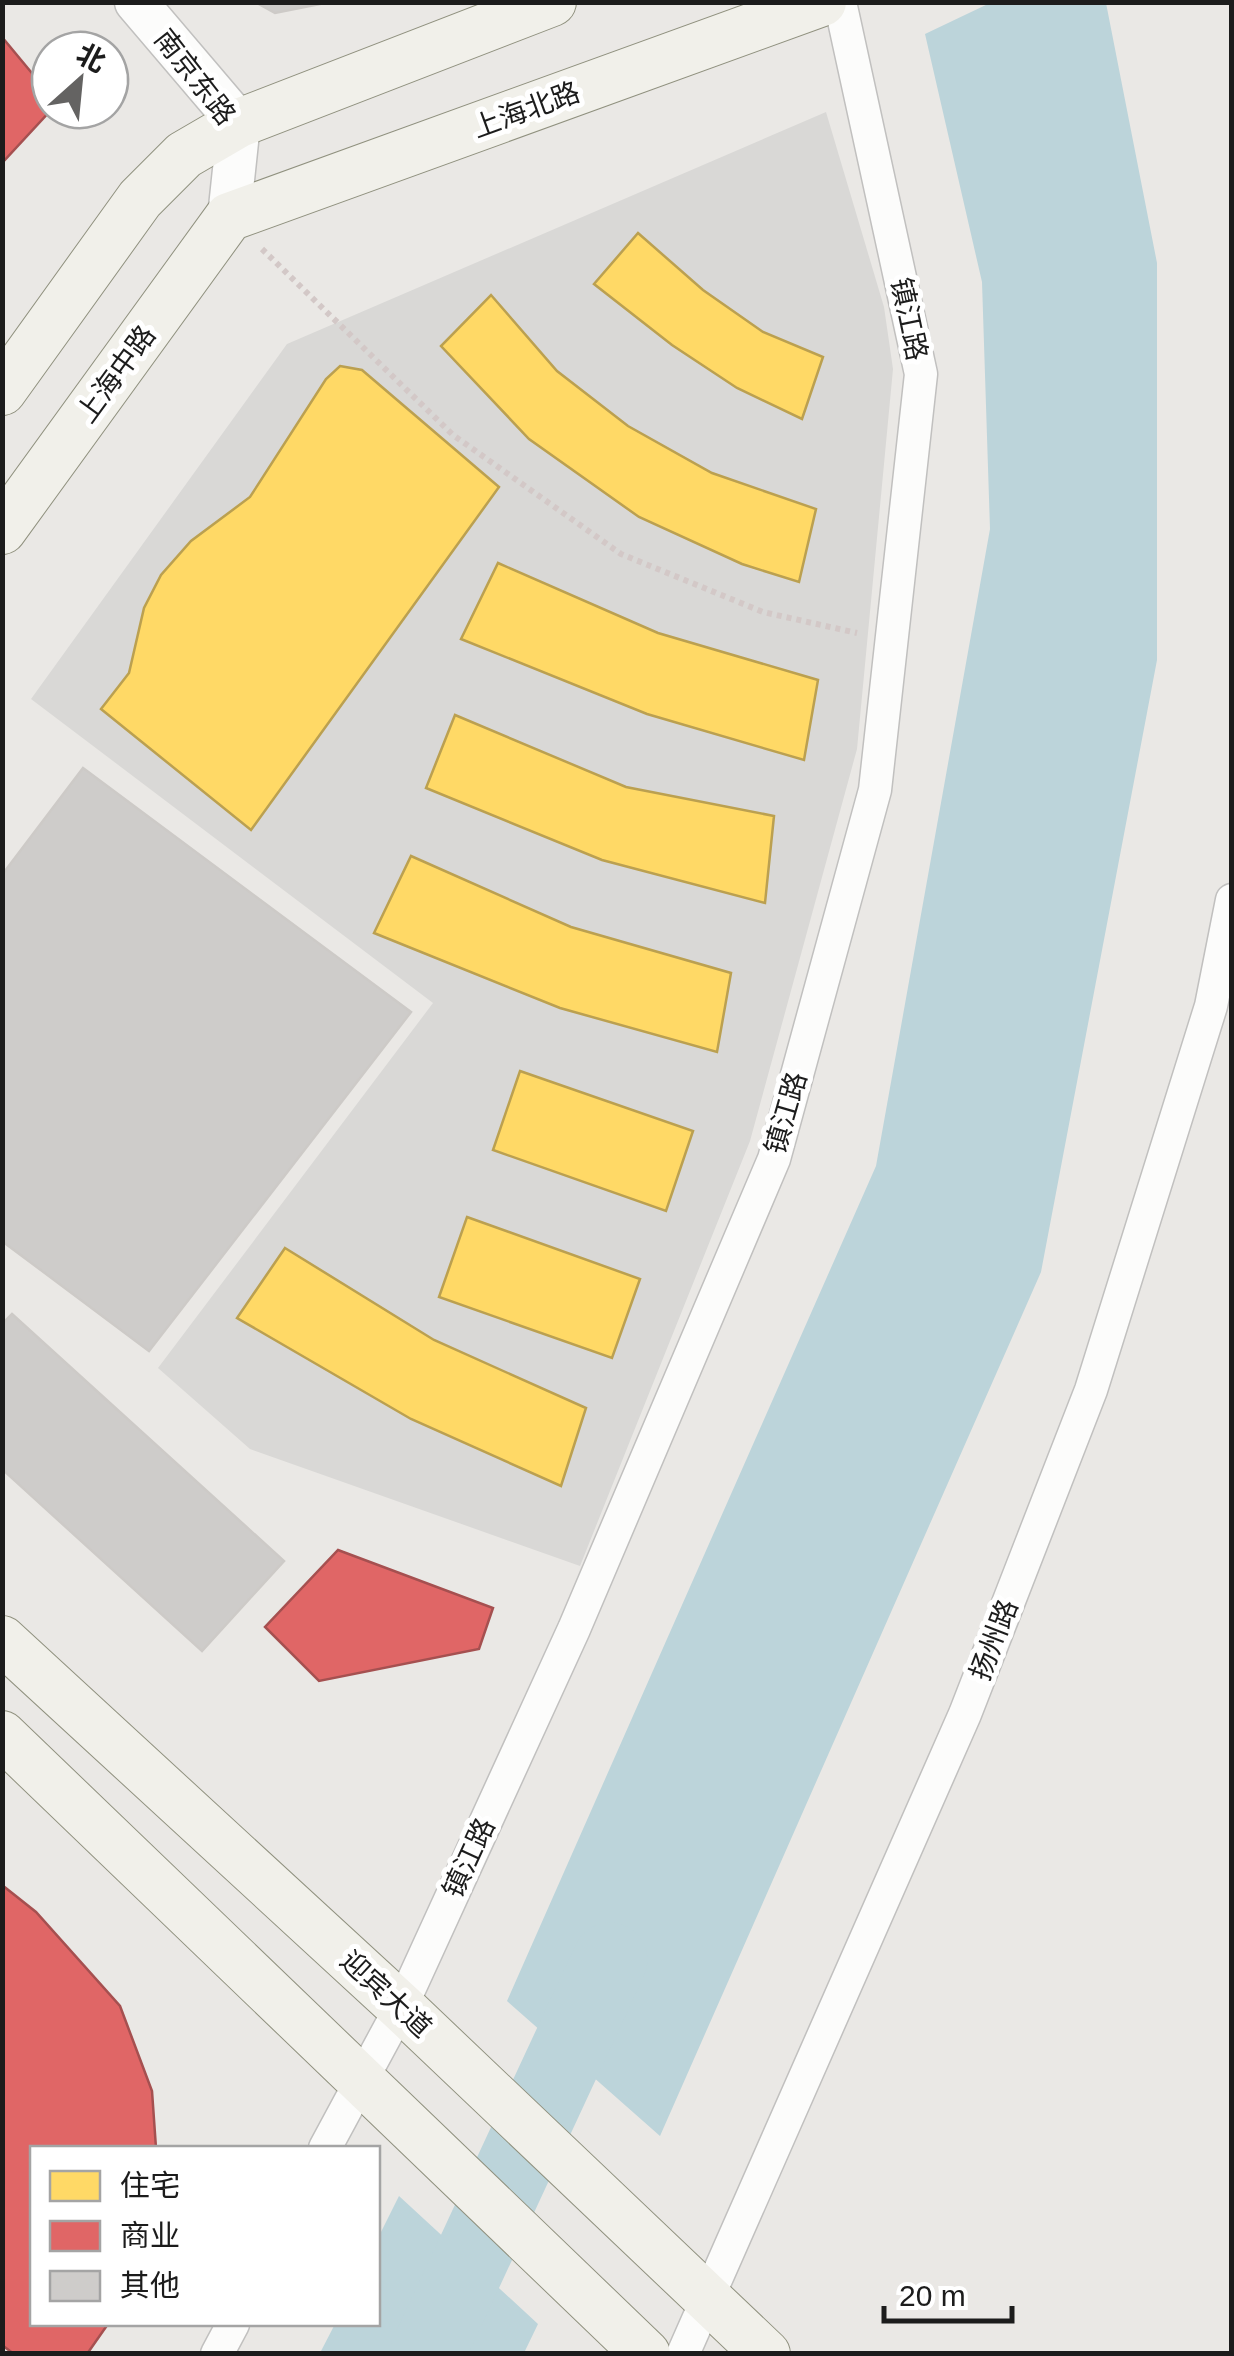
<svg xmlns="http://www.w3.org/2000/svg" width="1234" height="2356" font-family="Helvetica,'Noto Sans SC',sans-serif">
  <rect width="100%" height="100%" fill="#eae8e5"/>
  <path fill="#d9d8d6" d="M826,112L884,307L893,369L857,749L750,1141L580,1566L250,1449L158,1368L433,1003L31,699L287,344Z"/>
  <path fill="#bcd4da" d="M990,3H1106L1157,263V660L1041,1272L660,2136L507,2001L876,1166L990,529L982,282L925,34Z
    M399,2196L538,2324L524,2353H320L335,2324H378V2238Z"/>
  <path fill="#ffd966" stroke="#bba050" stroke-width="2.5" d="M638,233L703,290L763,332L823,357L802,419L737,388L672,345L594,284Z
    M491,295L557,371L628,426L712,473L816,509L799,582L742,564L639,517L529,439L441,346Z
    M340,366L362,370L499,487L251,830L101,709L129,673L144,608L161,575L191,541L250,497L326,379Z
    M498,563L658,633L818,680L804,760L647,714L461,639Z
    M455,715L626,787L774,816L765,903L602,860L426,788Z
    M411,856L571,927L731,973L717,1052L560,1008L374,933Z
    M520,1071L693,1131L666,1211L493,1150Z
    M467,1217L640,1279L612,1358L439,1297Z
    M285,1248L434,1340L586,1408L561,1486L411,1419L237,1318Z"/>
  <path fill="#e06666" stroke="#a55050" stroke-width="2.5" d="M2,37L50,95L51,110L2,163Z
    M338,1550L493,1608L479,1649L319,1681L265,1627Z
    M2,1885L36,1912L120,2006L152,2091L156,2148H32V2324H108L87,2354H14L2,2345Z"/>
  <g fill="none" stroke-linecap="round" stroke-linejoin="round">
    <path stroke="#bcd4da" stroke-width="75" d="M427,2354L610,1960"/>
  </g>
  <path fill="#ceccca" stroke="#cdcac7" stroke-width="2.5" d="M255,2H330L275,13Z
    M83,768L411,1012L149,1351L2,1241V875Z
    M12,1314L284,1561L202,1651L2,1469V1324Z"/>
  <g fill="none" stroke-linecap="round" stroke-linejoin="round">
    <g stroke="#c1c0bf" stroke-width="35">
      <path id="minor" d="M325,2148L401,2007L574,1629L774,1159L875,790L921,374L840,2
        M217,2354L233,2324
        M683,2354L965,1714L1091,1390L1211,1006L1232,900"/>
    </g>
    <g stroke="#c1c0bf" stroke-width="45">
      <path id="tertiary" d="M136,2L239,123L229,217"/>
    </g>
    <g stroke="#90917f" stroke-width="50">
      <path id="secondary" d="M2,391L140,199L184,155L239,123L552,2
        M2,530L229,217L822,2
        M2,1640L401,2007L766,2354
        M2,1735L646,2354"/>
    </g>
    <path stroke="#d3c8c7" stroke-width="6" stroke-dasharray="5 5" stroke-linecap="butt" d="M262,249L453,435L621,554L763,612L857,633"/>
    <use href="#minor" stroke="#fcfcfb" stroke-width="32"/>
    <use href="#tertiary" stroke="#fcfcfb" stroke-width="42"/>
    <use href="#secondary" stroke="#f1f0ea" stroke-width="48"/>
  </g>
  <g text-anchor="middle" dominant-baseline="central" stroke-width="10" stroke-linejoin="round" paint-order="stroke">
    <g font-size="28" fill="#1c1c1c" stroke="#fff">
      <text transform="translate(195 77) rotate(52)">南京东路</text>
      <text transform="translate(526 110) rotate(-20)">上海北路</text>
      <text transform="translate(909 319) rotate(78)">镇江路</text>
      <text transform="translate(116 374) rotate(-54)">上海中路</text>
      <text transform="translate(786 1113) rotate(-74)">镇江路</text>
      <text transform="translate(994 1640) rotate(-69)">扬州路</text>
      <text transform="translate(469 1858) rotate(-65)">镇江路</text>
      <text transform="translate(386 1994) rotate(43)">迎宾大道</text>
    </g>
  </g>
  <rect width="1234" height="2356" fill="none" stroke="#1c1c1c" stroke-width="10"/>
  <rect x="30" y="2146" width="350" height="180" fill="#ffffff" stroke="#a4a4a4" stroke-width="2.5"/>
  <rect x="50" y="2171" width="50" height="30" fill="#ffd966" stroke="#a4a4a4" stroke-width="2.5"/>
  <text x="120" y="2196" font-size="30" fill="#1c1c1c">住宅</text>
  <rect x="50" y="2221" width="50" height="30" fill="#e06666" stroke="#a4a4a4" stroke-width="2.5"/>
  <text x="120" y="2246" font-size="30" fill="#1c1c1c">商业</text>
  <rect x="50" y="2271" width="50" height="30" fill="#ceccca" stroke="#a4a4a4" stroke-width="2.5"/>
  <text x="120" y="2296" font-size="30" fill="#1c1c1c">其他</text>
  <g transform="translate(80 80) rotate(27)"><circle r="48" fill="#ffffff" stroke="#a4a4a4" stroke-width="2.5"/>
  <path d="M0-8L18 38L0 25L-18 38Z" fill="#646362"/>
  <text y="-15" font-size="28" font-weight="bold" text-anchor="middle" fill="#1c1c1c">北</text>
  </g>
  <path d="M884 2306v15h128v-15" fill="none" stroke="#1c1c1c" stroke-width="5"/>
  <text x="899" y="2306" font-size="30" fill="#1c1c1c" stroke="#ffffff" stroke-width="8" paint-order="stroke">20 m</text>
</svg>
